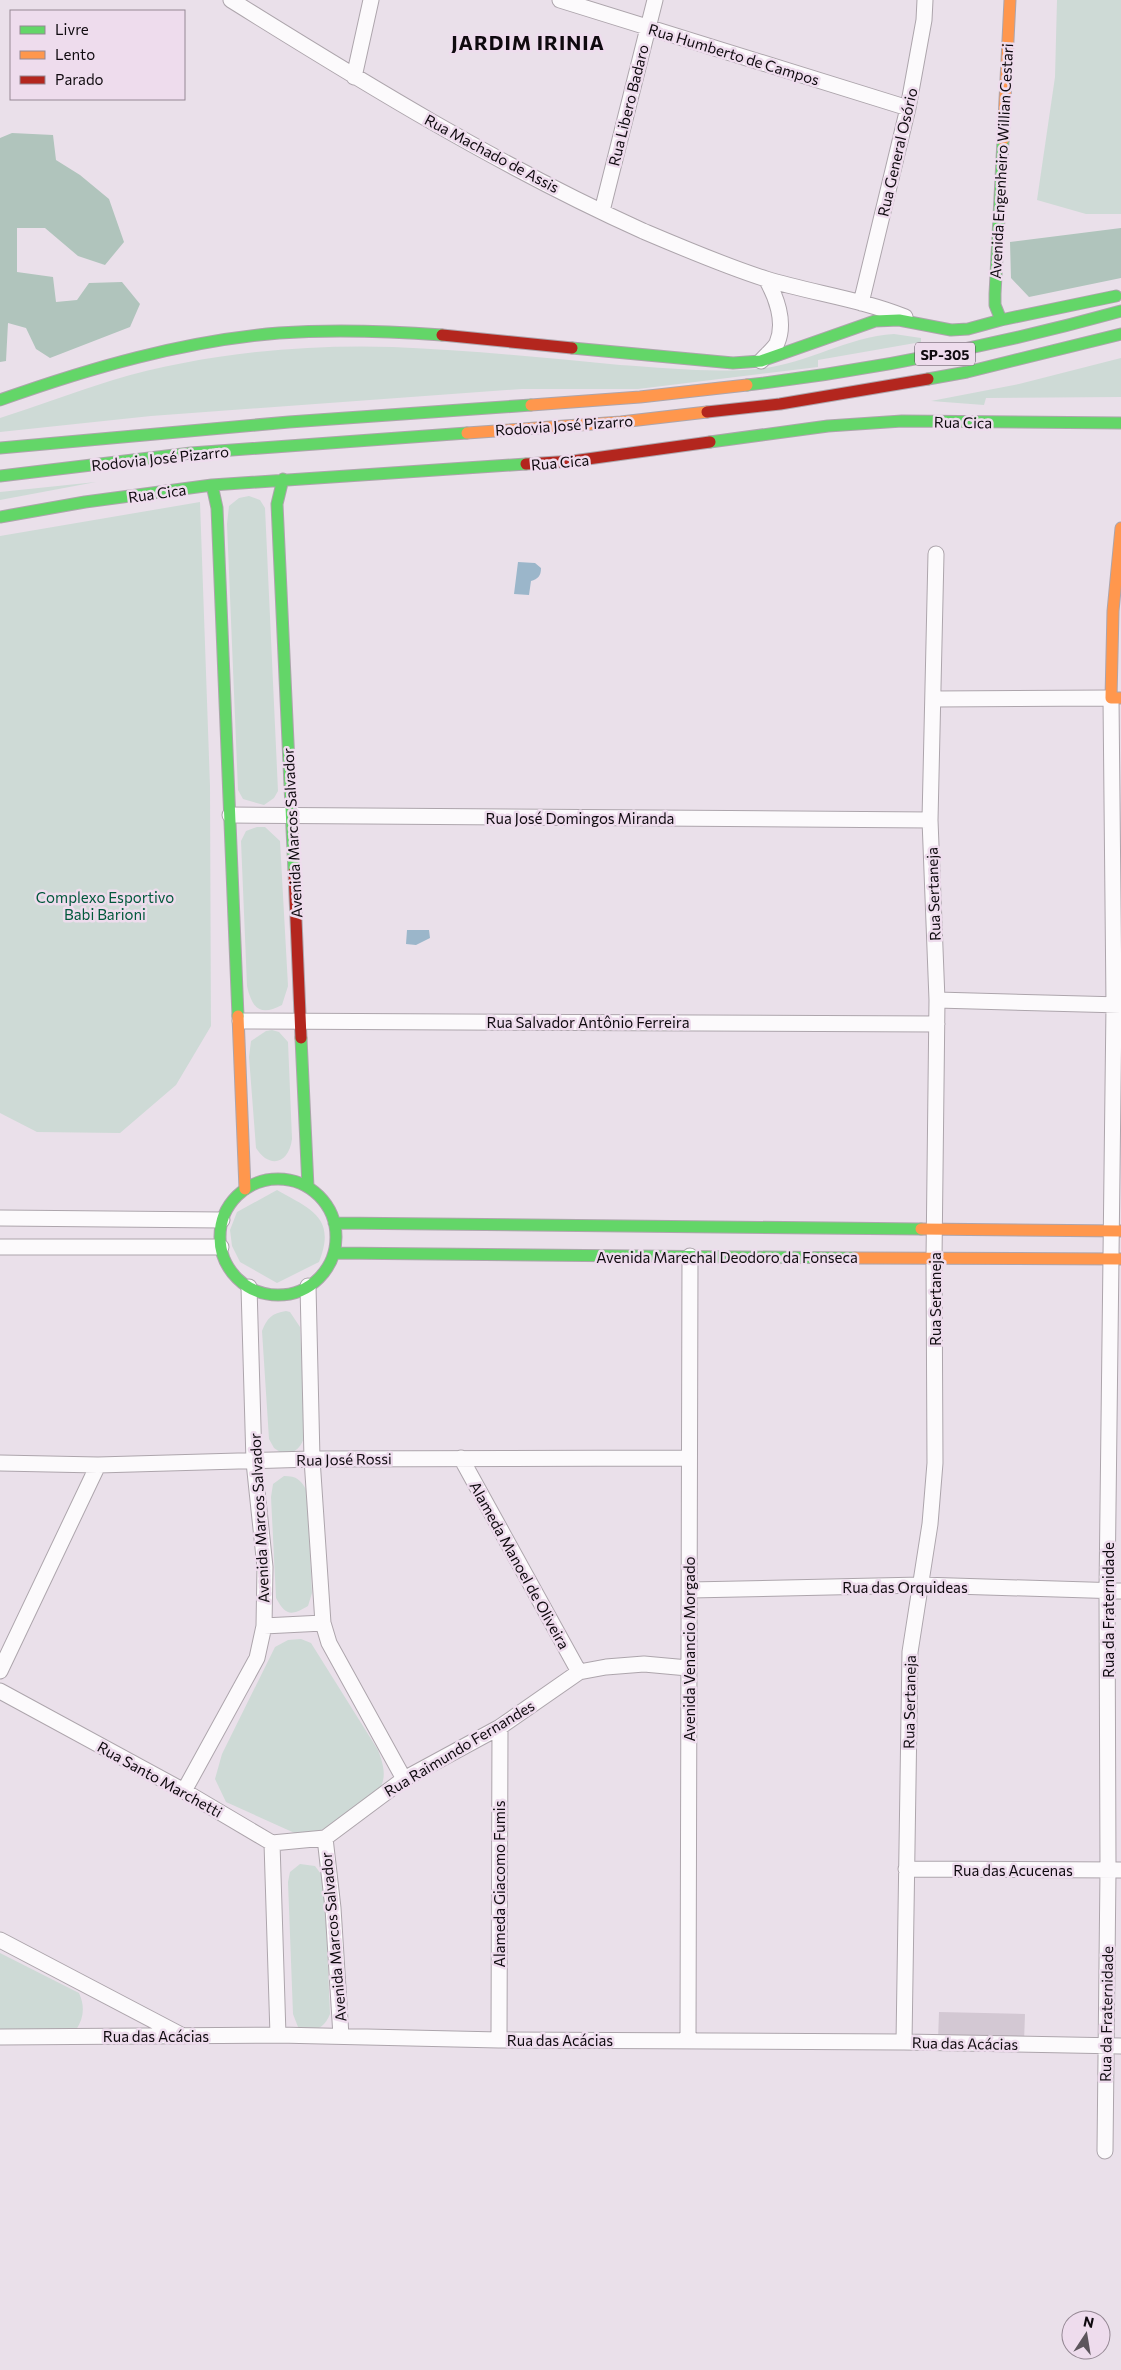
<svg xmlns="http://www.w3.org/2000/svg" width="1121" height="2370" font-family="Commissioner,sans-serif">
  <rect width="100%" height="100%" fill="#eae0ea"/>
  <path fill="#cedad6" d="M1057,0H1121V214H1086L1037,200L1055,77Z
    M894,334L921,338V342L818,360V367L638,389H522L151,416L0,432V418C37,406 75,392 113,380C202,354 300,344 393,347C469,350 545,358 620,365C666,368 712,373 757,369C805,365 846,337 894,334Z
    M1121,358V397L986,398L984,405L931,401L1019,384Z
    M96,482L0,500V492Z
    M249,496L260,500L265,508L278,791L274,798L264,805L243,799L238,790L227,524L229,506L239,498Z
    M200,502L210,786L211,1026L176,1085L120,1133L37,1132L0,1113V536Z
    M257,827H265L280,841L288,986L282,1005C260,1017 252,1008 247,986L241,841L246,831Z
    M272,1030L279,1032L288,1042L292,1139C289,1164 269,1169 256,1148L249,1057L251,1041L266,1031Z
    M277,1190C310,1209 337,1217 319,1262L277,1283L240,1262L232,1246L230,1230L237,1212Z
    M286,1311L290,1312L300,1327L305,1434C302,1447 296,1453 283,1454L274,1448L269,1439L262,1331C267,1318 272,1313 286,1311Z
    M284,1476C297,1476 301,1480 307,1491L312,1593L308,1606C291,1616 286,1616 276,1598L271,1497L273,1484Z
    M301,1639L311,1643L378,1750C383,1763 388,1778 378,1791C372,1798 331,1825 321,1830C314,1834 307,1835 299,1835L226,1802L215,1779L222,1754L275,1647L288,1640Z
    M300,1864L315,1866L324,1878L330,2014C324,2029 313,2034 298,2027L293,2014L288,1882L290,1872Z
    M0,1953L79,1993C85,2006 84,2018 76,2030L0,2034Z"/>
  <path fill="#b0c4bc" d="M12,133L53,135L56,160L80,175L109,199L124,242L105,265L78,256L45,228H17V272L53,277L56,302L77,300L89,283L122,282L140,304L130,327L50,358L36,349L26,328L8,323L6,361L0,362V138Z
    M1121,228V278L1029,297L1011,278L1010,242Z"/>
  <path fill="#9bb6ca" d="M518,562L535,563L541,568C541,576 538,579 531,581L529,595L514,594Z
    M407,930H429L430,938L416,945L406,944Z"/>
  <path fill="#d3c8d3" d="M939,2012L1025,2014L1024,2042L938,2040Z"/>
  <g fill="none" stroke-linecap="round" stroke-linejoin="round">
    <g stroke="#ada5ac" stroke-width="17">
      <path id="street" d="M231,0C364,83 499,166 643,231C683,248 725,266 766,279C812,293 860,299 905,317
        M560,0L908,108
        M354,77L371,0
        M602,211L655,0
        M861,303L908,108L924,20L925,0
        M761,361C766,355 774,349 777,343C786,322 776,296 766,279
        M934,699L1111,698L1114,1005L1107,1591L1108,1870L1105,2151
        M230,815L930,820
        M937,1000L1121,1005
        M240,1021L937,1024
        M0,1218L222,1220
        M0,1247H221
        M308,1286L312,1459L323,1623L329,1643L404,1779
        M461,1458L579,1672
        M0,1463L98,1465L312,1459L688,1458
        M690,1590L921,1585L1121,1591
        M264,1626L323,1623
        M0,1671L98,1465
        M0,1691L184,1791L272,1843L325,1838
        M184,1791L257,1658L264,1626L265,1567L254,1462L249,1287
        M325,1838L404,1779L500,1727L579,1672L606,1667L644,1664L688,1668
        M325,1838L333,1908L341,2036
        M272,1843L278,2035
        M906,1869L1121,1870
        M0,1940L181,2035
        M0,2037L278,2035L499,2040L904,2042L1121,2046
        M499,2040L500,1727
        M688,2041L690,1256
        M904,2042L910,1652L930,1524L935,1463L934,1259L937,1000L930,820L936,554"/>
    </g>
    <g stroke="#ada5ac" stroke-width="13">
      <path id="fast" d="M1001,320L1116,296
        M572,348L733,363L761,361L875,321L899,320L951,330L968,329L1001,320L995,305V294L1003,140
        M928,379L967,372L1121,334
        M747,385C874,370 998,345 1121,311
        M0,400C90,368 183,341 279,333C334,329 388,331 442,335
        M710,442L828,426L902,421L1121,423
        M0,448L289,422L531,405
        M0,476L191,453L467,433
        M283,479L277,504L294,872
        M212,485L217,508L238,1016
        M0,517L85,502L212,485L526,464
        M301,1038L308,1187
        M220 1237a58 58 0 1 1 116 0a58 58 0 1 1-116 0Z
        M334,1223L921,1229
        M334,1253L855,1258"/>
    </g>
    <g stroke="#ada5ac" stroke-width="13">
      <path id="slow" d="M1003,140L1010,0
        M531,405L640,397L747,385
        M467,433L621,422L707,412
        M1121,528L1113,611L1111,698H1121
        M238,1016L245,1189
        M921,1229L1121,1231
        M855,1258L1121,1259"/>
    </g>
    <g stroke="#ada5ac" stroke-width="13">
      <path id="jam" d="M442,335L572,348
        M707,412L780,404L928,379
        M526,464L573,461L710,442
        M294,872L301,1038"/>
    </g>
    <use href="#street" stroke="#fcfafc" stroke-width="15"/>
    <use href="#fast" stroke="#63d668" stroke-width="11"/>
    <use href="#slow" stroke="#ff974d" stroke-width="11"/>
    <use href="#jam" stroke="#b3261e" stroke-width="11"/>
  </g>
  <g text-anchor="middle" dominant-baseline="central" stroke-width="5" stroke-linejoin="round" paint-order="stroke">
    <rect fill="#eedced" stroke="#524952" stroke-width="1" x="915" y="342.5" width="60" height="23" rx="4"/>
    <g font-size="14" font-weight="bold" fill="#0f0a0f">
      <text x="945" y="354">SP-305</text>
    </g>
    <g font-size="15" fill="#0f0a0f" stroke="#eedced">
      <text transform="translate(734 54) rotate(17)">Rua Humberto de Campos</text>
      <text transform="translate(628 105) rotate(-76)">Rua Libero Badaro</text>
      <text transform="translate(897 152) rotate(-77)">Rua General Osório</text>
      <text transform="translate(492 153) rotate(28)">Rua Machado de Assis</text>
      <text transform="translate(1001 161) rotate(-87)">Avenida Engenheiro Willian Cestari</text>
      <text transform="translate(963 422) rotate(1)">Rua Cica</text>
      <text transform="translate(564 425) rotate(-4)">Rodovia José Pizarro</text>
      <text transform="translate(160 458) rotate(-6)">Rodovia José Pizarro</text>
      <text transform="translate(560 462) rotate(-5)">Rua Cica</text>
      <text transform="translate(157 493) rotate(-8)">Rua Cica</text>
      <text x="580" y="818">Rua José Domingos Miranda</text>
      <text transform="translate(292 833) rotate(-93)">Avenida Marcos Salvador</text>
      <text transform="translate(933 894) rotate(-92)">Rua Sertaneja</text>
      <text x="588" y="1022">Rua Salvador Antônio Ferreira</text>
      <text x="727" y="1257">Avenida Marechal Deodoro da Fonseca</text>
      <text transform="translate(935 1299) rotate(-90)">Rua Sertaneja</text>
      <text transform="translate(344 1459) rotate(-1)">Rua José Rossi</text>
      <text transform="translate(259 1518) rotate(-93)">Avenida Marcos Salvador</text>
      <text transform="translate(520 1565) rotate(61)">Alameda Manoel de Oliveira</text>
      <text x="905" y="1587">Rua das Orquideas</text>
      <text transform="translate(1108 1610) rotate(-90)">Rua da Fraternidade</text>
      <text transform="translate(689 1649) rotate(-90)">Avenida Venancio Morgado</text>
      <text transform="translate(909 1702) rotate(-89)">Rua Sertaneja</text>
      <text transform="translate(459 1748) rotate(-31)">Rua Raimundo Fernandes</text>
      <text transform="translate(160 1779) rotate(29)">Rua Santo Marchetti</text>
      <text x="1013" y="1870">Rua das Acucenas</text>
      <text transform="translate(499 1884) rotate(-90)">Alameda Giacomo Fumis</text>
      <text transform="translate(333 1937) rotate(-95)">Avenida Marcos Salvador</text>
      <text transform="translate(1106 2014) rotate(-89)">Rua da Fraternidade</text>
      <text x="156" y="2036">Rua das Acácias</text>
      <text x="560" y="2040">Rua das Acácias</text>
      <text transform="translate(965 2043) rotate(1)">Rua das Acácias</text>
    </g>
    <g font-size="15" fill="#01583b" stroke="#eedced">
      <text x="105" y="897">Complexo Esportivo<tspan x="105" dy="17">Babi Barioni</tspan></text>
    </g>
    <g font-size="20" font-weight="bold" letter-spacing="1" fill="#0f0a0f" stroke="#eedced">
      <text x="528" y="42">JARDIM IRINIA</text>
    </g>
  </g>
  <rect x="10" y="10" width="175" height="90" fill="#eedced" stroke="#958894"/>
  <rect x="20" y="26" width="25" height="8" fill="#63d668" stroke="#958894"/>
  <text x="55" y="35" font-size="15" fill="#0f0a0f">Livre</text>
  <rect x="20" y="51" width="25" height="8" fill="#ff974d" stroke="#958894"/>
  <text x="55" y="60" font-size="15" fill="#0f0a0f">Lento</text>
  <rect x="20" y="76" width="25" height="8" fill="#b3261e" stroke="#958894"/>
  <text x="55" y="85" font-size="15" fill="#0f0a0f">Parado</text>
  <g transform="translate(1086 2335) rotate(12)"><circle r="24" fill="#eedced" stroke="#958894"/>
  <path d="M0-4L9 19L0 12L-9 19Z" fill="#5c555c"/>
  <text y="-8" font-size="14" font-weight="bold" text-anchor="middle" fill="#0f0a0f">N</text>
  </g>
</svg>
